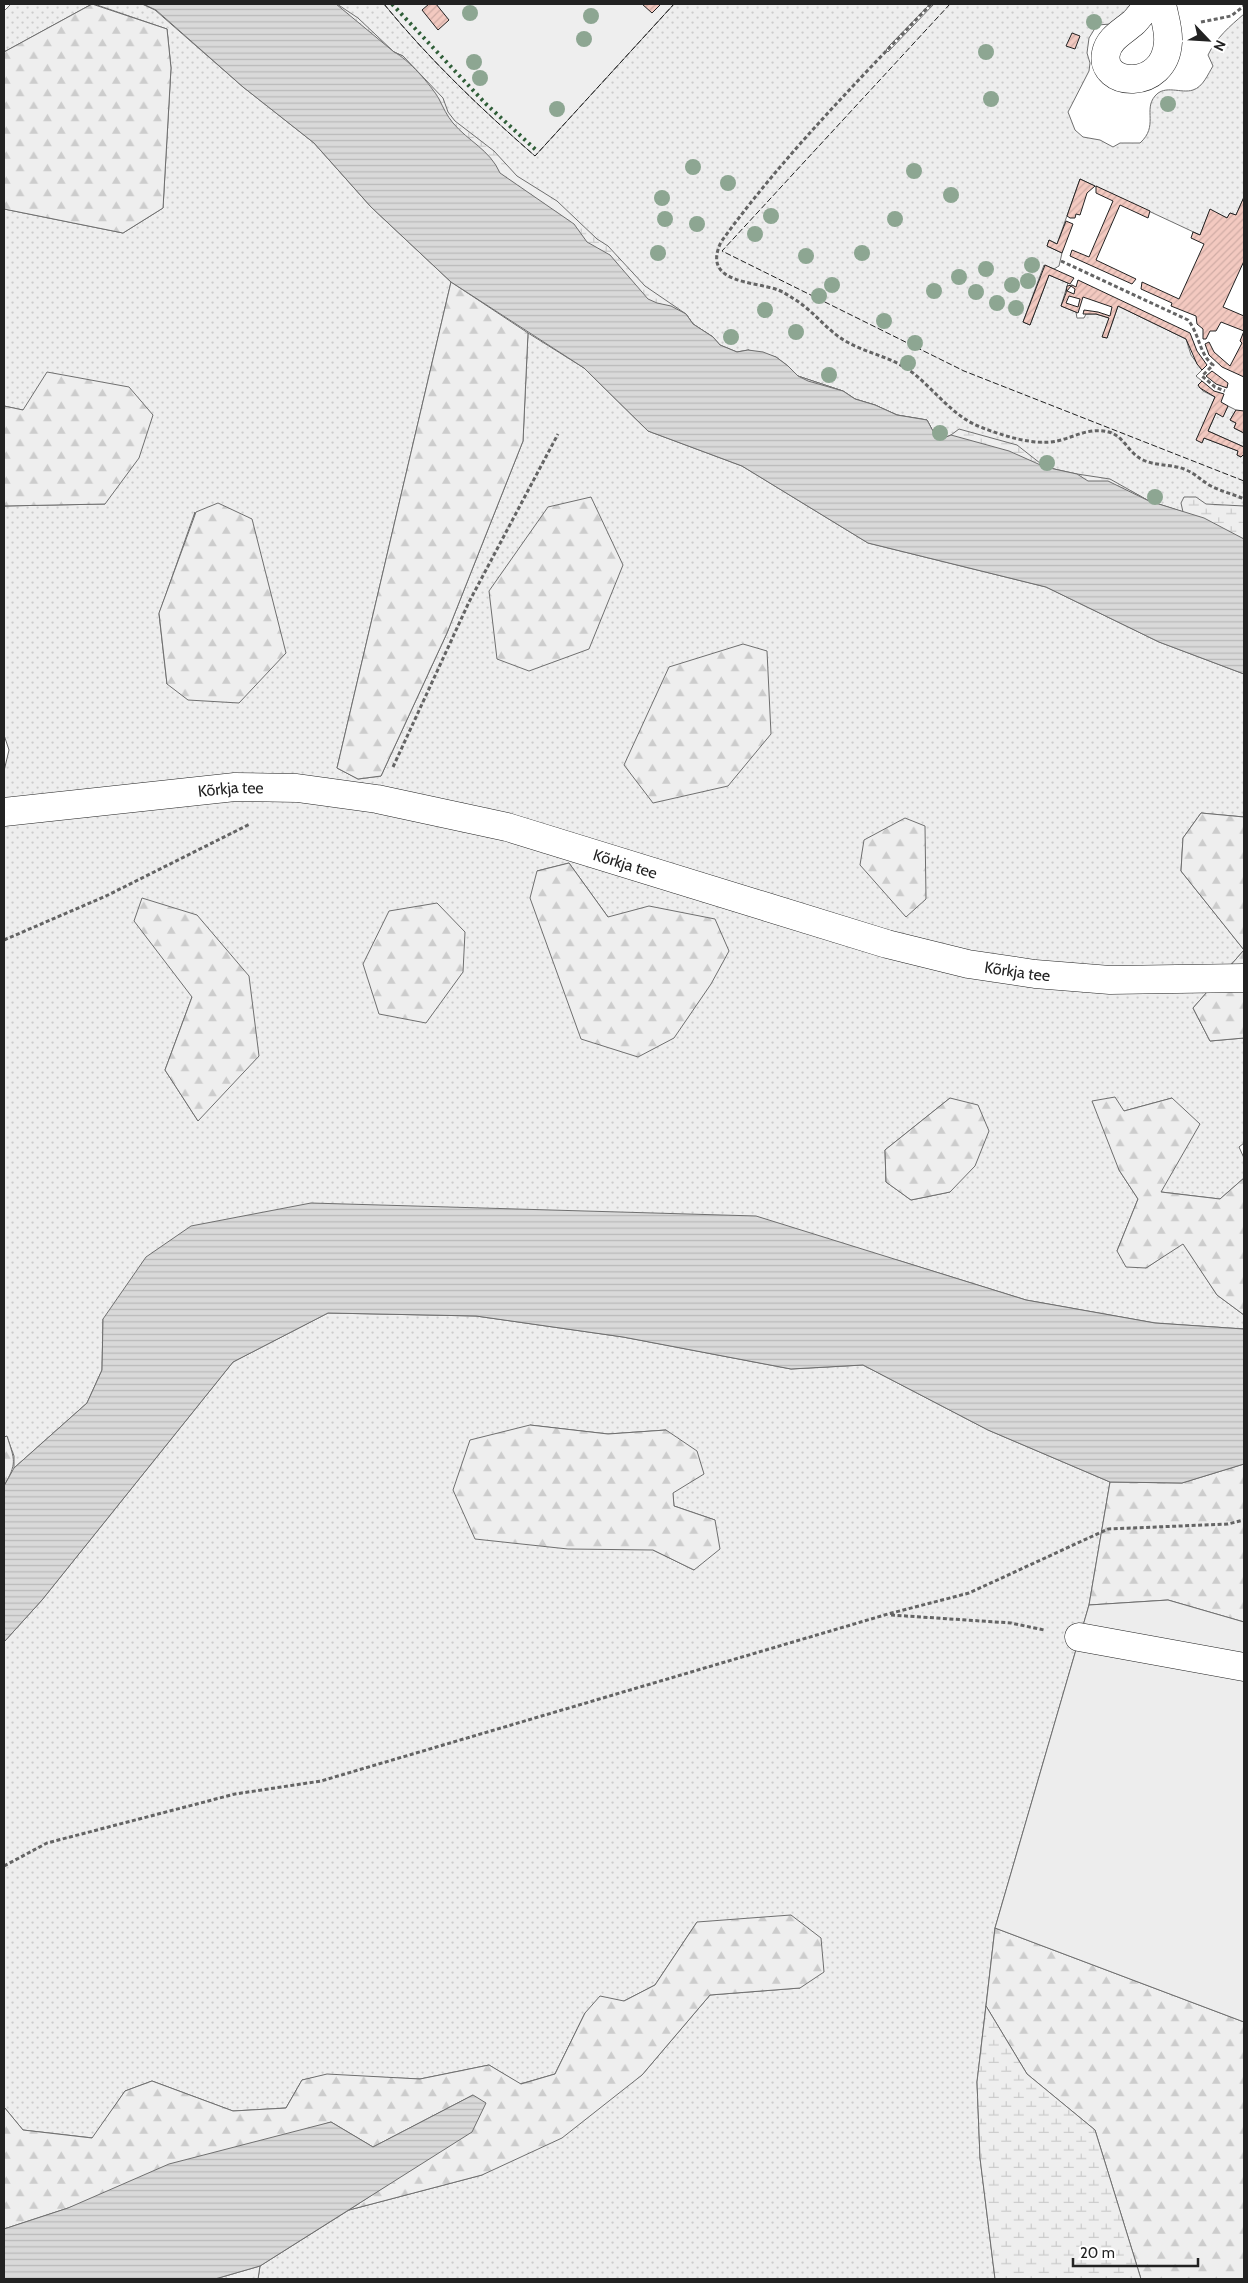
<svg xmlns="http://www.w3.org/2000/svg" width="1248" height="2283" font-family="Cabin,sans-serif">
  <defs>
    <pattern id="grass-dots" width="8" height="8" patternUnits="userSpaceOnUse" patternTransform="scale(1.25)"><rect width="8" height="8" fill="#eee"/><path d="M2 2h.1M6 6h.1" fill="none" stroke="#ccc" stroke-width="1.8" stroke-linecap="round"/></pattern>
    <pattern id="forest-firs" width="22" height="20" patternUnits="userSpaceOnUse" patternTransform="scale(1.25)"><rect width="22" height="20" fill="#eee"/><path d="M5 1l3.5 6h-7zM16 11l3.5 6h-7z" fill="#ccc"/></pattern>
    <pattern id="wetland-marsh" width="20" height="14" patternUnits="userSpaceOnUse" patternTransform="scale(1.25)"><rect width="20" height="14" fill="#eee"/><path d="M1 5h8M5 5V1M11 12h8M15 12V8" fill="none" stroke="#ccc"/></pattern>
    <pattern id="water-rules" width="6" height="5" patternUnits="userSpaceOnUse" patternTransform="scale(1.25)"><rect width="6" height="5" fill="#d9d9d9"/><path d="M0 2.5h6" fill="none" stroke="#bababa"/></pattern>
    <pattern id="building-hatch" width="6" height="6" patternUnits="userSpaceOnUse" patternTransform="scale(1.25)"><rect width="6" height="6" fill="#f3c9c0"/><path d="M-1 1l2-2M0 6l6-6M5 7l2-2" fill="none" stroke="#d0aca5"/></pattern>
  </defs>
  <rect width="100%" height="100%" fill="#fff"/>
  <path fill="url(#grass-dots)" stroke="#6f6f6f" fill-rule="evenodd" d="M11,4H92L4,52V11Z
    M94,4H142L155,10L243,87L314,143L371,207L451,282L337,768L358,779L381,776L447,633L523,441L528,333L584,368L648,431L742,466L868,543L1046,587L1159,642L1244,674V817L1201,813L1183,838L1181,871L1244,950L1193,1008L1210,1041L1244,1038V1143L1239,1147L1244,1158V1178L1220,1199L1161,1192L1172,1098L1124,1111L1119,1170L1138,1199L1117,1251L1146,1268L1183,1243L1217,1295L1244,1315V1329L1155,1323L1026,1300L897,1260L103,1319L102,1370L87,1403L14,1468V1456L7,1437H4V771L9,750L4,735V506L105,504L23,410L4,406V209L123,233L163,208L171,68L167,29ZM195,512L167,684L159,614ZM569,863L608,917L537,871ZM192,997L198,1121L165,1070ZM950,1098V1192L911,1200L886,1182L885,1150Z
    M336,4H384C429,59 481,109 535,155L674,4H930L890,45L886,50L888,52L934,4H1139L1111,24L1097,25L1089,38L1087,53L1090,63L1089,71L1068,112L1075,130L1083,137L1100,140L1113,147L1120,143H1140C1159,126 1143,110 1155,96C1165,84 1181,94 1193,90C1203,87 1208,74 1213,66L1208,55C1216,38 1230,26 1244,14V197L1236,215L1230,213L1227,218L1210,210L1200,235L1080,179L1057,244L1049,240L1047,246L1062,253L1059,266L1054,269L1044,265L1023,322L1030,325L1049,275L1068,283L1061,306L1076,312L1077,318H1084L1086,314H1096L1109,318L1103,337L1107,338L1118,306L1186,339L1191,355L1202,370L1196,376L1202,381L1198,385L1203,391L1215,397L1197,440L1202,442L1204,438L1238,451L1237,455L1241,457L1244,454V539L1189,514L1149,501L1131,491L944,438L934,434L927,420L897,415L875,405L855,399L843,391L798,376L788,366L748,350L737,352L720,345L713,337L693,324L686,314L657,303L463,132L403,56L394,52Z
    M1228,406L1236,410L1230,420L1236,423L1234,428L1244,433V447L1208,431L1216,413L1223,416Z
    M328,1313L476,1316L623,1337L791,1369L863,1365L988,1430L1110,1482L1089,1605L995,1928L977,2082L980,2158L995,2279H258L260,2266L349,2210L482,2175L642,2075L710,1995L800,1988L697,1922L655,1985L624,2001L585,2013L555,2074L520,2084L489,2065L420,2079L327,2075L302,2080L286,2108L233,2111L152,2081L125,2091L93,2138L23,2130L4,2107V1642L42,1600L233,1362ZM530,1425L608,1434L666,1430L674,1506L715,1520L694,1570L653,1550Z"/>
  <path fill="url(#forest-firs)" stroke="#6f6f6f" d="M92,4L167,29L171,68L163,208L123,233L4,209V52Z
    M451,282L528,333L523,441L447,633L381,776L358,779L337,768Z
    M47,372L129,387L153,415L139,458L105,504L4,506V406L23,410Z
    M591,497L623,565L589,649L529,671L497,659L489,591L548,507Z
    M218,503L252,519L286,653L239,703L188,700L167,684L159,613L196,512Z
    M743,644L767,651L771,734L728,786L653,803L624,765L669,667Z
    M1201,813L1244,817V950L1181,871L1183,838Z
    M905,818L925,826L926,899L906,917L860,865L864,840Z
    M569,863L608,917L649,906L715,919L729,951L711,984L674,1038L638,1057L581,1039L530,898L537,871Z
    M142,898L197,915L249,976L259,1056L198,1121L165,1070L192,997L134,921Z
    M437,903L465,932L463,972L426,1023L379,1014L363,964L389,911Z
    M1244,950V1038L1210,1041L1193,1008Z
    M1115,1097L1124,1111L1172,1098L1200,1124L1161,1192L1220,1199L1244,1178V1315L1217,1295L1183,1244L1146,1268L1126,1267L1117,1251L1138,1199L1119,1170L1092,1101Z
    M950,1098L978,1105L989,1131L975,1166L950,1192L911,1200L886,1182L885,1150Z
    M530,1425L608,1434L666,1430L697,1451L704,1474L673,1493L674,1506L715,1520L720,1549L694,1570L653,1550L568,1549L475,1539L453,1490L470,1440Z
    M7,1436C15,1461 17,1463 4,1486V1437Z
    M1244,1464V1622L1168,1600L1089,1605L1110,1482L1182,1483Z
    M791,1915L821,1938L824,1972L800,1988L710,1995L642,2075L562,2138L482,2175L349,2210L387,2185L473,2095L373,2147L331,2122L4,2229V2107L23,2130L92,2138L125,2091L152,2081L233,2111L286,2108L302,2080L327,2074L420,2079L489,2065L521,2084L555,2074L585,2013L600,1996L624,2001L655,1985L697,1922Z
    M995,1928L1244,2022V2279H1141L1095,2130L1027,2074L986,2006Z
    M260,2266L258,2279H215Z"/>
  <path fill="url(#wetland-marsh)" stroke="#6f6f6f" d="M323,4H337L358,18L394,52L403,56L443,98L448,112L455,121L494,151L517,176L557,201L597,239L608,246L645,286L686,314L693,324L713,337H693L533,207Z
    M748,350L776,357L788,366L798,376L843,391L855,399L875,405L897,415L927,420L934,433L944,438L951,435L959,429L1017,445L1045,467L1077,474L1110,479L1149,501L1183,512L1181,503L1184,497H1196L1206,504L1244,506V557L915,446Z
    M986,2006L1027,2074L1095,2130L1141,2279H995L980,2158L977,2082Z"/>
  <path fill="#eee" stroke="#6f6f6f" d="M384,4H674L535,156C481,109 429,59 384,4Z"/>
  <path fill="#ededed" stroke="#6f6f6f" d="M1168,1600L1244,1622V2022L995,1928L1089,1605Z"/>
  <path fill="url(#water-rules)" stroke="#6f6f6f" d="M143,4H336L394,52C408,59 431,85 439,99C443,107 447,116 453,123C468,141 490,150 500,173L574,224L587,242L610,255L648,299L657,303L671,306L686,314L693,324L713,337L720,345L737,352L748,350L763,352L776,357L788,366L798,376L808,381L843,391L855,399L875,405L897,415L927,420L934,433L944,438L951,435L1009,451L1045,467L1077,474L1088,481H1108L1149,501L1204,518L1244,539V674L1159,642L1046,587L868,543L742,466L648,431L584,368L451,282L371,207L314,143L243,87L156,10Z
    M311,1203L756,1216L1026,1300L1155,1323L1244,1329V1464L1182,1483L1110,1482L988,1430L863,1365L791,1369L623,1337L476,1316L328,1313L233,1362L42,1600L4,1642V1486L14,1468L87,1403L102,1370L103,1319L146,1257L191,1226Z
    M473,2095L486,2103L472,2132L260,2266L215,2279H4V2229L68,2208L169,2164L331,2122L373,2147Z"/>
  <path fill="url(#building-hatch)" stroke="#222" fill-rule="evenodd" d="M429,4H436L449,20L438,30L422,10Z
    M642,4H661L652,13Z
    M1072,33L1080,36L1075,49L1066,46Z
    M1080,179L1095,186L1087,193L1080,215L1076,214L1075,218H1070L1067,216Z
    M1096,186L1150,211L1148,218L1120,205L1096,260L1136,279L1132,284L1070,256L1072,250L1089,257L1113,201L1096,193Z
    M1244,197V261L1223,307L1244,316V377L1222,367L1209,355L1205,344L1209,342L1214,352L1230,366L1242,343L1240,341L1244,331L1221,322L1216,331H1210L1206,339H1203V329L1197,324L1196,316L1171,306L1172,303L1141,289L1142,282L1179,299L1204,244L1191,238L1193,232L1200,235L1210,209L1227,218L1230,213L1236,215Z
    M1066,221L1073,224L1062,253L1047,246L1049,240L1057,244Z
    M1045,265L1074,278L1070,284L1049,275L1030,325L1023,322Z
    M1078,280L1190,333L1197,351L1207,365L1202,370L1197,364L1186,339L1118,306L1107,338L1102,337L1109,318L1096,314H1083L1084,310L1098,312L1110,316L1112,307L1083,297L1078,313L1061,306L1066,293L1067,286L1072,285L1076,287ZM1071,286L1075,289L1074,294L1067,291ZM1069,296L1080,299L1078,307L1066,303Z
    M1212,371L1228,383L1227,388L1216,384L1206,376Z
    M1202,381L1214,391L1224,394L1221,402L1228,406L1223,417L1216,413L1208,431L1244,447V454L1241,457L1237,455L1238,451L1204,438L1202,443L1196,440L1215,397L1200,388L1198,385Z
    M1236,410L1244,411V433L1234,428L1236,423L1230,420Z"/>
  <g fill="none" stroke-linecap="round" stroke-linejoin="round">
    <g stroke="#222" stroke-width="29">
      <g id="minor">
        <path d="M1148,4C1144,10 1139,17 1134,22C1123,32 1109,38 1106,53C1099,87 1165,92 1168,42C1169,30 1164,16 1162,4"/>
        <path id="s1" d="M4,812L235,787L297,788L377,799L507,827L887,944L968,964L1035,974L1110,980L1244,978"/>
        <path d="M1079,1637L1244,1667"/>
      </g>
    </g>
    <path stroke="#646464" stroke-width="3" stroke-dasharray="4 2.5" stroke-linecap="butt" d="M931,4C858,81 783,156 721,242C701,284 755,281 778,290C784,292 789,296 794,299C814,311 827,331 847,342C867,353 890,357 909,370C935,389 952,417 983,428C1004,436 1035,446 1057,441C1075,437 1089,427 1109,432C1125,437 1128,453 1143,460C1156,466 1170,464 1184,469C1194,473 1200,479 1209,485C1220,491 1233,494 1244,499
      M1201,22L1231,16L1244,6
      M1061,261L1188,320C1200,335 1199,354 1213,365L1202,376L1215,387L1225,391
      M393,767L469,602L558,434
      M4,940L106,896L250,824
      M891,1615L1011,1623L1044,1630
      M4,1866L47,1843L235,1794L321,1781L888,1614L969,1593L1108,1529L1228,1524L1244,1520"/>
    <use href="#minor" stroke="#fff" stroke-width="28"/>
    <path stroke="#2f5e38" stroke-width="4" stroke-dasharray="2.5 4" stroke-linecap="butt" d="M392,4L486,104L536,150"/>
    <path stroke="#222" stroke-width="1" stroke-dasharray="6 2.5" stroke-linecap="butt" d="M384,4C429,59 481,109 535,156L674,4
      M950,4L722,251L964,371L1244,481"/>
  </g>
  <g fill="#8da692">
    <circle cx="470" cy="13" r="8"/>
    <circle cx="591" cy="16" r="8"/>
    <circle cx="1094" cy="22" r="8"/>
    <circle cx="584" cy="39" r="8"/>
    <circle cx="986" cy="52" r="8"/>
    <circle cx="474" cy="62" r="8"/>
    <circle cx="480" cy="78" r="8"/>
    <circle cx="991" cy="99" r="8"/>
    <circle cx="1168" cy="104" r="8"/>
    <circle cx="557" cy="109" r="8"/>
    <circle cx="693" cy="167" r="8"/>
    <circle cx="914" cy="171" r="8"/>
    <circle cx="728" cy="183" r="8"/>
    <circle cx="951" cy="195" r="8"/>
    <circle cx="662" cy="198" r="8"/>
    <circle cx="771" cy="216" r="8"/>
    <circle cx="665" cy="219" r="8"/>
    <circle cx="895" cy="219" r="8"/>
    <circle cx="697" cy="224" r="8"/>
    <circle cx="755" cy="234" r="8"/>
    <circle cx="658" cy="253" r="8"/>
    <circle cx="862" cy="253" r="8"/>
    <circle cx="806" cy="256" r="8"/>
    <circle cx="1032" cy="265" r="8"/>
    <circle cx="986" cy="269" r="8"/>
    <circle cx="959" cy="277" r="8"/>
    <circle cx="1028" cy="281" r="8"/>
    <circle cx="832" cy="285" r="8"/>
    <circle cx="1012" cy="285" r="8"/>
    <circle cx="934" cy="291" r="8"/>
    <circle cx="976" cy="292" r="8"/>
    <circle cx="819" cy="296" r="8"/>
    <circle cx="997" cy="303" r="8"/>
    <circle cx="1016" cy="308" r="8"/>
    <circle cx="765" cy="310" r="8"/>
    <circle cx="884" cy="321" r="8"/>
    <circle cx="796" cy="332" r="8"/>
    <circle cx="731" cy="337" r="8"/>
    <circle cx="915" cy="343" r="8"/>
    <circle cx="908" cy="363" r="8"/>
    <circle cx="829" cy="375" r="8"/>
    <circle cx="940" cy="433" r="8"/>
    <circle cx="1047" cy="463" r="8"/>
    <circle cx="1155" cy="497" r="8"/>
  </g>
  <g text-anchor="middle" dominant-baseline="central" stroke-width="4" stroke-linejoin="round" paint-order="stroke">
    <g font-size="16" fill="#222" stroke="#fff">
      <text stroke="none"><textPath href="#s1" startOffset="228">Kõrkja tee</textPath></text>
      <text stroke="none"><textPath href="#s1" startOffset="632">Kõrkja tee</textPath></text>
      <text stroke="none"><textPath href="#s1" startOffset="1039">Kõrkja tee</textPath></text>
    </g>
  </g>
  <rect width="1248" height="2283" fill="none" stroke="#222222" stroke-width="10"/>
  <g transform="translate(1208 40) rotate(115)" stroke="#ffffff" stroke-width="4" paint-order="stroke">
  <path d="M0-4L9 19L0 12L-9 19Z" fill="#222222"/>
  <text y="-8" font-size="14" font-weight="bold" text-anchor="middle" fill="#222222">N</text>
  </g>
  <path d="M1073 2258v8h125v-8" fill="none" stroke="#222222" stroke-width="2.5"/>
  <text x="1080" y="2258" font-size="15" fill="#222222" stroke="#ffffff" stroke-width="4" paint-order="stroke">20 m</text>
</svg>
